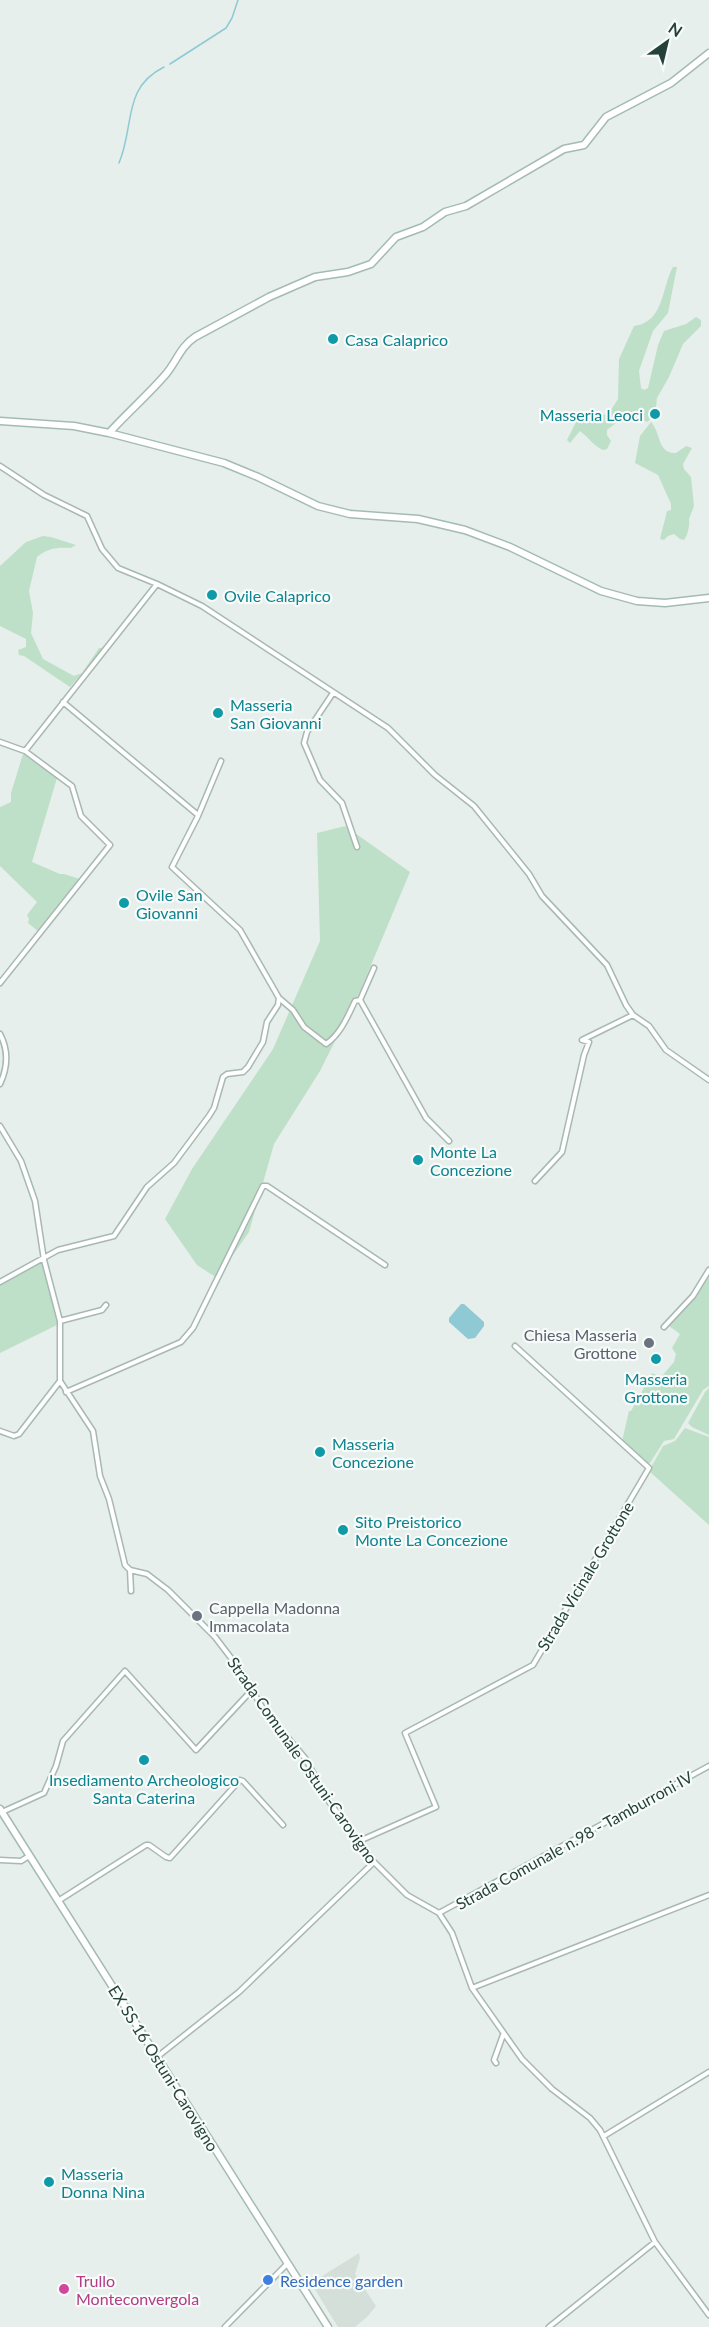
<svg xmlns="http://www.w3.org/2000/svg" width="709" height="2327" font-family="Lato,sans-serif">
  <rect width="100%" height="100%" fill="#e6efeb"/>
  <path fill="#d4dfda" d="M359,2253L360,2258L355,2274L376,2306L368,2316L355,2327H338L311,2283Z"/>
  <path fill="#bfe0c8" d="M673,267H677L668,313L653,331L639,371L641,388L644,390L648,388L658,345L664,331L686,324L696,317L701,320V326L683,344L669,377L657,398L656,407L649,412L653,417L647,422C631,412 620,419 607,430V435L611,441L607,449L603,450C595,447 588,437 580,431L570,443L567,440L577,420L590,419L609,413L618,399L619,359L634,326C637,325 641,325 644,323C664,314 663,284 673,267Z
    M651,422C661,432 657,454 676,453L686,446L692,448L683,464L684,469L691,477L694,506L689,519C690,524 688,535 684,540L680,539L674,534L668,536L664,540L660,539C662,529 665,521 667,511L671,510V504L658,475L635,463L640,436Z
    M43,536L51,537L76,545L71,548C57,547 48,548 37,557L29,591L33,613L31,633L43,659L74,676L82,673L99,648H102L126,622L70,687L24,656L19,655L18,650L26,647V639L0,626V566L26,542Z
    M23,754L57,778L32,862L60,874H64L80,879L62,905L39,932L28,923L29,919L27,915L37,902L0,866V807L11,802V793Z
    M345,826L410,872L361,989L320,1071L274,1144L249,1232L217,1278L197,1265L165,1219L192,1169L273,1049L320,941L317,833Z
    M44,1260L59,1324L0,1353V1283Z
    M709,1277V1386L703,1390L674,1439L664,1441L650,1463L648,1464L622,1441L629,1411H631L652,1373L661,1377L674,1362L676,1354L672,1348L680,1334L669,1326L694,1299Z
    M709,1388V1435L692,1427L688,1423L705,1392Z
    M685,1428L709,1437V1525L649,1471L663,1446L675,1441Z"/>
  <path fill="#8ec9d4" d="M461,1304H464L484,1322V1326L475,1338L468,1339L449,1322V1318Z"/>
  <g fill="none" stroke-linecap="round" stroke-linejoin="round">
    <path stroke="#8ec9d4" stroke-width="1.5" d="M170,64L226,28L232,18L238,0
      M119,163C135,125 122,88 164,67"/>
    <g stroke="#a8b8b2" stroke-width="7">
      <path id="street" d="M0,466L44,495L87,516L102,549L118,568L157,584L202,606L388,728L435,775L474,806L529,874L542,896L607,965L626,1005L633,1015L649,1026L666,1050L709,1080
        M333,693L307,732L304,743L320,780L342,803L357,847
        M63,702L198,815
        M0,742L25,751L72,786L81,816L110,845L0,983
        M25,751L157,584
        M221,761L198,816L172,867L240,930L279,998L293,1010L304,1027L326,1044C340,1035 348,1016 355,1001L360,1000L426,1118L449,1141
        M360,1000L374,968
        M0,1034C9,1051 8,1067 0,1084
        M0,1126L21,1161L35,1201L44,1260L60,1321V1381L93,1431L100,1476L109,1499L125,1565L130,1570L147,1574L168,1590L215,1637L241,1671L262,1707L305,1758L330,1803L374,1862L407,1895L439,1913L452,1933L472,1988L522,2059L552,2089L590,2118L600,2130L655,2242L709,2315
        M535,1181L562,1152L584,1055L589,1042L582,1040L633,1015
        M0,1282L58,1250L114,1236L147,1187L174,1163L209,1116L214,1108L223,1077L227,1074L243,1072L248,1067L263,1042L267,1022L278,1005L279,998
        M60,1321L102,1310L106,1305
        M664,1327L693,1296L709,1270
        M66,1392L181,1342L193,1328L263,1186H267L385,1265
        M0,1431L14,1436L19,1434L60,1381
        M130,1570L131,1591
        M2,1812L44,1793L56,1766L63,1741L125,1671L196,1750L251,1691
        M357,1842L436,1807L405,1733L533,1665L649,1468L515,1346
        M0,1860L21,1861L29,1856
        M58,1901L146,1845H149L166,1857L170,1858L240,1780L243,1781L283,1825
        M439,1913L709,1766
        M472,1988L709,1895
        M157,2057L239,1992L374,1862
        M496,2063L494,2060L503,2035
        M604,2136L709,2072
        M225,2327L287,2264
        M549,2327L655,2242"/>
    </g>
    <g stroke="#a4bbb3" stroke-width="9">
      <path id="secondary" d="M0,421L74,426L109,433L224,463L258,477L318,506L350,514L418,519L465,530L510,547L601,591L637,601L665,603L709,598
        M109,433C127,413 148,395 166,374C177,361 180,347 195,337L269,297L315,277L348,272L371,264L396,237L423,227L445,212L466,206L564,149L584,145L606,117L671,83L709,53
        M0,1809L328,2327"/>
    </g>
    <use href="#street" stroke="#fff" stroke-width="4"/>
    <use href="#secondary" stroke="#fff" stroke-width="6"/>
  </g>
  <g fill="#0f9aa8" stroke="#f7fbf9" stroke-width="2">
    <circle cx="333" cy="339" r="6"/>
    <circle cx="655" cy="414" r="6"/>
    <circle cx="212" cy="595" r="6"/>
    <circle cx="218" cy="713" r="6"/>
    <circle cx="124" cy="903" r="6"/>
    <circle cx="418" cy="1160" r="6"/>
    <circle cx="656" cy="1359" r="6"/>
    <circle cx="320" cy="1452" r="6"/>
    <circle cx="343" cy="1530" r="6"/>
    <circle cx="144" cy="1760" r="6"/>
    <circle cx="49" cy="2182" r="6"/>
  </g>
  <g fill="#6b7280" stroke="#f7fbf9" stroke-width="2">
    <circle cx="649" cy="1343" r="6"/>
    <circle cx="197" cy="1616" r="6"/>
  </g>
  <circle fill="#3f7fe0" stroke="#f7fbf9" stroke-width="2" cx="268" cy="2280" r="6"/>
  <circle fill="#d1479c" stroke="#f7fbf9" stroke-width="2" cx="64" cy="2289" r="6"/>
  <g text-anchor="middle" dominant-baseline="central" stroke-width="4.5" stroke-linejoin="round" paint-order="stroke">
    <g font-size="16" fill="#0d838f" stroke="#f7fbf9" text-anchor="start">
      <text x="345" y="339">Casa Calaprico</text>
      <text x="643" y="414" text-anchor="end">Masseria Leoci</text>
      <text x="224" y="595">Ovile Calaprico</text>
      <text x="230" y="704">Masseria<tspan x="230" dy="18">San Giovanni</tspan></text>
      <text x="136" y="894">Ovile San<tspan x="136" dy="18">Giovanni</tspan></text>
      <text x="430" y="1151">Monte La<tspan x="430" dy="18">Concezione</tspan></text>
      <text x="656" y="1378" text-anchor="middle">Masseria<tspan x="656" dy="18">Grottone</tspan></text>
      <text x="332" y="1443">Masseria<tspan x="332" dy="18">Concezione</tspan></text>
      <text x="355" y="1521">Sito Preistorico<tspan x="355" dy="18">Monte La Concezione</tspan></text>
      <text x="144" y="1779" text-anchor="middle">Insediamento Archeologico<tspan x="144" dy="18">Santa Caterina</tspan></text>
      <text x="61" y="2173">Masseria<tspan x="61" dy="18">Donna Nina</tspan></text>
    </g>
    <g font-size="16" fill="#5b616d" stroke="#f7fbf9" text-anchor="end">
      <text x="637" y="1334">Chiesa Masseria<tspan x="637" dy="18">Grottone</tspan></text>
      <text x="209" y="1607" text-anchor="start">Cappella Madonna<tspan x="209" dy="18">Immacolata</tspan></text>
    </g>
    <g font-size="16" fill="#24423a" stroke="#f7fbf9">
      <text transform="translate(585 1576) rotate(-59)">Strada Vicinale Grottone</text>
      <text transform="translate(303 1760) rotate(55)">Strada Comunale Ostuni-Carovigno</text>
      <text transform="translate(574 1840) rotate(-29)">Strada Comunale n.98 - Tamburroni IV</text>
      <text transform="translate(164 2068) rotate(58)">EX SS 16 Ostuni-Carovigno</text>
    </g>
    <g font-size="16" fill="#b23c85" stroke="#f7fbf9" text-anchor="start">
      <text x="76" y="2280">Trullo<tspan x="76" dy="18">Monteconvergola</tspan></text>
    </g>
    <g font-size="16" fill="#366cbe" stroke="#f7fbf9" text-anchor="start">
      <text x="280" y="2280">Residence garden</text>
    </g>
  </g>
  <g transform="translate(667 42) rotate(34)" stroke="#f7fbf9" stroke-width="4.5" paint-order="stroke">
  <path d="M0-4.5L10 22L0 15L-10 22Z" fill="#24423a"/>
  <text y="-9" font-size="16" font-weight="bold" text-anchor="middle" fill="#24423a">N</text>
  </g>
</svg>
